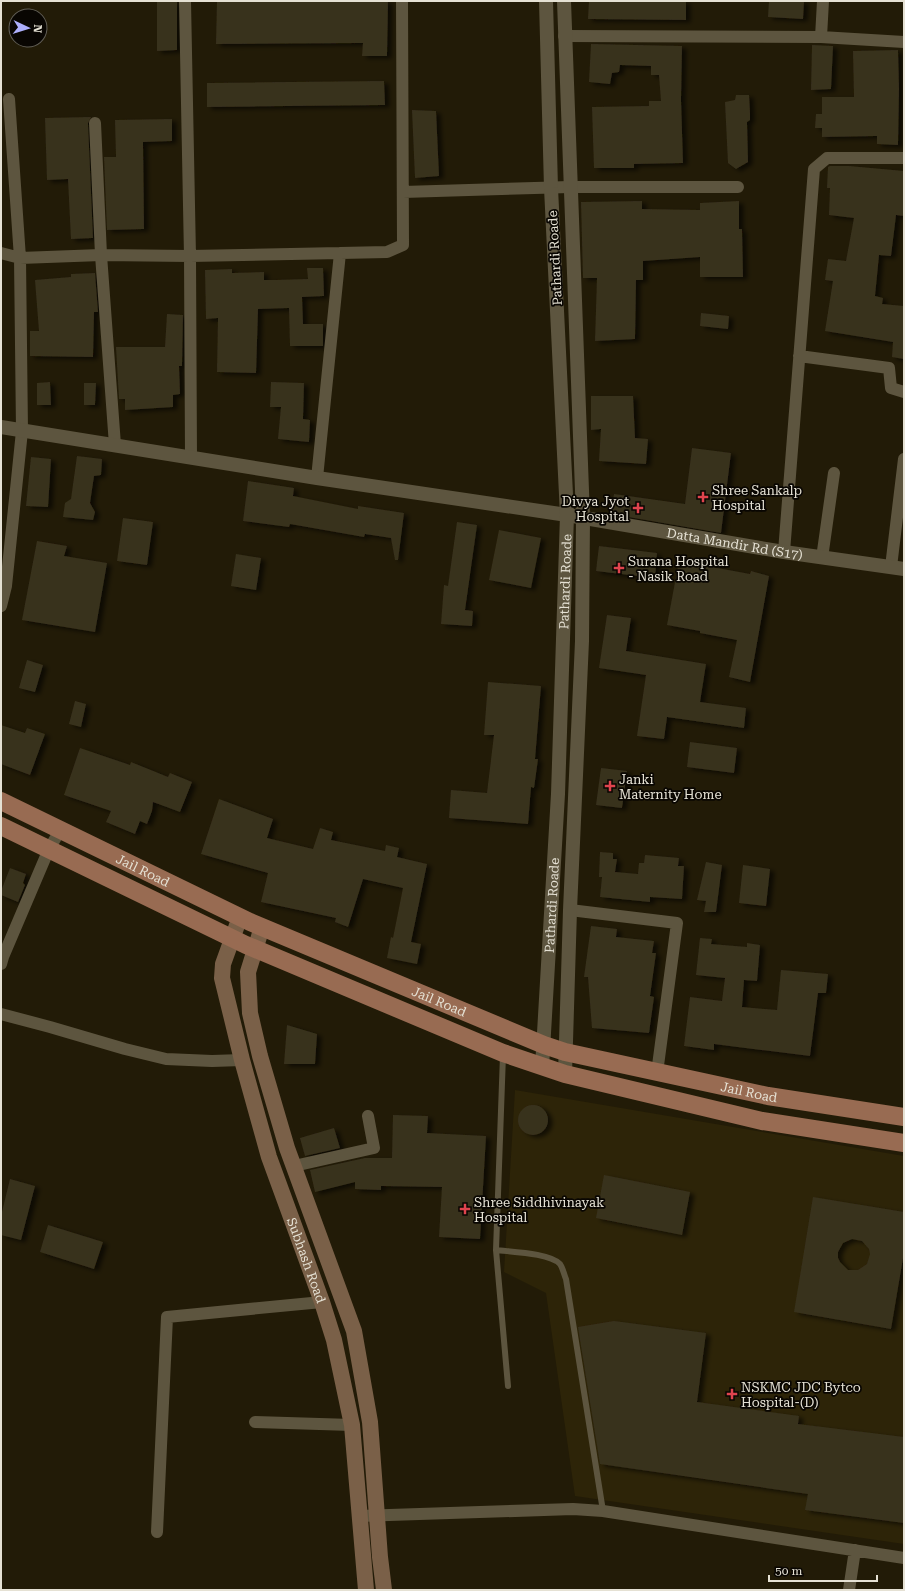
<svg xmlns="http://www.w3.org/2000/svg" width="905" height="1591" font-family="'Roboto Serif',serif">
  <defs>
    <filter id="shadow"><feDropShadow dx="4.5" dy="2.5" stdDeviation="2" flood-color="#0009"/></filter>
  </defs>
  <rect width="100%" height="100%" fill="#221b07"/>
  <path fill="#2d2408" d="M515,1090L904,1156V1544L575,1496L546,1293L504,1272Z"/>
  <path fill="#38311d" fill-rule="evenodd" filter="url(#shadow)" d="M157,1H177V50L157,51Z
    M217,1H388L387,56H362L363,43L216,44Z
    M589,1H686V20L588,19Z
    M769,1H804L803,19L768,17Z
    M591,44L682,46L681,100L683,163L634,164V168H594L592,107L649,106V101H661L659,75H651V66L620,65L619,72L612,73L610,84L589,82Z
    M812,45L833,46L831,89L811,90Z
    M898,50L899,89L898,145L877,144V136L822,137V128H815L816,114H822V97H854L853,51Z
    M384,81L385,105L207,107V83Z
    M736,95H749L750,113V120L747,122L748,162L736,169L728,163L725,102L735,100Z
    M412,110L436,111L439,176L415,178Z
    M91,117L88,123L93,238L71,239L68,179L47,180L45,118Z
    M172,119V141L143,142L144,229L107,230L104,157H116L115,120Z
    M830,166H849L904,171V216L896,215L891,256L879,255L875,296L883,298L882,304L904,306V359L892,357L893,342L825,331L833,281L825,280L828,259L846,261L854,218L829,215L830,188H827L828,167Z
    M642,201V209L700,210V203L739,201V229H742L743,277H700V257L643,261V280H636L635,339L595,341L597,278H583L581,202Z
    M307,268H323L324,296L302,297L303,324H323V346H290L289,308L258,309L256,373L217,372L218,318L206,319L205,270L232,269V273L264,272V280H275L308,279Z
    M95,273L98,312H94L93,357L30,356V331H39L35,280L71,277V274Z
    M701,313L729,316L728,329L700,326Z
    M167,314L183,315L182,366H179L180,394L173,395V407L125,410V399H119L116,347H165Z
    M50,382L51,405H37V383Z
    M271,382L304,383L303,419L310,420L309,442L278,439L281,407H270Z
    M84,383H96L95,405H84Z
    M591,396H633L635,438L648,439L646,464L599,461L601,429L591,430Z
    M692,448L731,453L721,533L611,514L614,494L685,504Z
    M77,456L102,459L101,475L94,476L90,503L95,512L93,520L63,517L65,503L71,499Z
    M31,457L51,459L48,507L26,506Z
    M248,481L294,488L293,496L358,509V506L404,513L398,560H395L391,538L365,534L364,537L290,524L289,527L243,521Z
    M123,518L153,522L147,565L117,561Z
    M457,522L477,525L465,610L473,611L472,626L441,624L444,585L448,586Z
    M499,530L541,538L531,588L489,580Z
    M37,541L67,546L64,556L107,563L95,632L22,620Z
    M599,546L657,553L655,578L596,571Z
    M236,554L261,558L256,590L231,586Z
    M679,561L750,574L751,571L769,576L750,682L729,677L737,640L700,633V631L667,625Z
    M607,615L631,618L626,651L706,664L700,702L746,708L744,728L667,717L664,739L637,736L646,675L599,668Z
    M27,660L43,665L35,692L19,688Z
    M488,682L541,686L535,759H538L534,788L531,787L528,824L449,818L451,790L487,793L494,735H484Z
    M75,701L86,704L81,727L69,724Z
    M1,725L25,733L27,728L45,734L30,775L1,764Z
    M690,742L737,748L734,773L687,767Z
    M80,748L130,765L131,762L168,777L170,773L192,782L180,812L153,802L152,811L147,824L140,821L135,834L106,822L111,811L64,795Z
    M601,768L627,771L622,808L596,805Z
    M219,799L273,819L267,838L313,849L320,828L333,832L331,840L385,851L386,845L399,848L397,857L427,864L411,942L421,944L417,964L387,958L391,937L393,938L403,888L363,879L348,927L335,922L336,918L261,902L268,873L201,854Z
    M600,852L613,853V859H617L615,872L638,874L639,863H644L645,855L679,858L678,866H684L682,899L650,897V902L600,897L602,877H599Z
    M706,862L722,865L716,912H704L706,901L697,900Z
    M743,865L770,869L766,906L739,903Z
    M10,868L26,874L23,883L25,885L18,902L1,895V891Z
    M591,926L617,929L616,937L654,941L652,953H656L650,996L654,997L649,1033L592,1028L588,977H584Z
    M700,938L712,939L711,944L747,947V943L760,945L757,981L744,980L742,1007L777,1010L781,970L828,974L826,993H818L810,1056L714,1044V1050L684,1046L690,997L722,1001L725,978L696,975Z
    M287,1025L317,1034L315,1064H284Z
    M518 1120a15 15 0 1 1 30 0a15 15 0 1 1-30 0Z
    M393,1115L428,1116L427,1133L486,1136L480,1239L439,1237L442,1187L381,1186V1190L355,1189V1182L315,1192L310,1170L365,1158H392Z
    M334,1128L340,1148L305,1156L300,1138Z
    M604,1175L690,1192L682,1235L596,1218Z
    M10,1179L35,1186L21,1240L1,1235V1216Z
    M813,1197L904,1212V1252L891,1329L794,1312ZM852,1239L862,1241L869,1249L870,1254L867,1264L858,1270H848L840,1262L838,1258V1252L843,1243Z
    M48,1225L103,1242L94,1269L40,1252Z
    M614,1321L706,1333L697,1402L799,1416L798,1424L904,1437V1523L805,1510L808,1494L600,1464L578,1327Z"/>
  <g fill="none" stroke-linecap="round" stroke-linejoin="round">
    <path stroke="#5d553f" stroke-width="6" d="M503,1055L496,1250L508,1386
      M496,1250C512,1252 550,1253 560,1264C563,1268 564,1275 566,1279L603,1511"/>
    <path stroke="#5d553f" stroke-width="12" d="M185,1L190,256L191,458
      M564,36L821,37L904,42
      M821,37L823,1
      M95,123L101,255L115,445
      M403,192L570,187H738
      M1,253L20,258L101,255L190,256L340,253L317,478
      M340,253L387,252L403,245L402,1
      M799,356L889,368L891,388L904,392
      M784,552L814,169L827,158H904
      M822,558L834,473
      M891,567L904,459
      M1,606L6,586L22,431L20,258L9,99
      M570,910L677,923L657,1073
      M1,964L3,957L49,849L61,829
      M1,1014L50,1027L125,1049L166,1059L212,1061L242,1060
      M294,1166L374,1148L368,1116
      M255,1422L352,1425
      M359,1516L573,1509L603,1511L904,1558
      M157,1532L167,1317L322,1302
      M849,1590L855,1550"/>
    <g stroke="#5d553f" stroke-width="14">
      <path d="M564,1L583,518L582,641L570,910L565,1074"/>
      <path id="s1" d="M1,427L317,478L567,515L784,552L904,569"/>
      <path id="s2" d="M542,1067L558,794L567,515L551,188L546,1"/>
    </g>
    <g stroke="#7a6048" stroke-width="16">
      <path id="s3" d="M240,917L223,964L222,978L242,1060L269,1157L322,1302L334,1340L352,1425L366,1590"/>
      <path d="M262,927L248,972L250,1013L260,1056L287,1148L354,1331L370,1422L380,1557L384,1590"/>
    </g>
    <g stroke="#986b52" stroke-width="18">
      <path id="s4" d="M1,801L250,922L544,1045L565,1052L768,1096L904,1117"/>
      <path d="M1,826L246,945L503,1053L565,1074L762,1121L904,1143"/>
    </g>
  </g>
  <g fill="#e0444e" stroke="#090602" stroke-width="1.5">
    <path d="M701 491h4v4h4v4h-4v4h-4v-4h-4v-4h4z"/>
    <path d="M636 502h4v4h4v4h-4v4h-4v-4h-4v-4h4z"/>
    <path d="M617 562h4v4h4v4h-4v4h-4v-4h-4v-4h4z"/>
    <path d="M608 780h4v4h4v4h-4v4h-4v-4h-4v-4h4z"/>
    <path d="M463 1203h4v4h4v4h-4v4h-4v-4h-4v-4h4z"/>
    <path d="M730 1388h4v4h4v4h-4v4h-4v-4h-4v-4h4z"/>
  </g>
  <g text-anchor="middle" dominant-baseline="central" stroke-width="3.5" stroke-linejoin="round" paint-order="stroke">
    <g font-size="13" fill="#e5e1d4" stroke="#090602">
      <text transform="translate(555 258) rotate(-93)">Pathardi Roade</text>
      <text stroke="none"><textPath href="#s1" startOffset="743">Datta Mandir Rd (S17)</textPath></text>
      <text stroke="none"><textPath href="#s2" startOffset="486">Pathardi Roade</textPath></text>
      <text stroke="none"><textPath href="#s4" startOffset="158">Jail Road</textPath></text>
      <text stroke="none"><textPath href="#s2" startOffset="162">Pathardi Roade</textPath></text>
      <text stroke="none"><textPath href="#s4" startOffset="482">Jail Road</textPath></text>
      <text stroke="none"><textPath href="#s4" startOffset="806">Jail Road</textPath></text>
      <text stroke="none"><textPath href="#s3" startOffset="359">Subhash Road</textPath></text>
    </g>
    <g font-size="13" fill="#e5e1d4" stroke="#090602" text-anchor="start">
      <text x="712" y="490">Shree Sankalp<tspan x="712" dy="15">Hospital</tspan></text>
      <text x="629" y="501" text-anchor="end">Divya Jyot<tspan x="629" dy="15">Hospital</tspan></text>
      <text x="628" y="561">Surana Hospital<tspan x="628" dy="15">- Nasik Road</tspan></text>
      <text x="619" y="779">Janki<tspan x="619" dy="15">Maternity Home</tspan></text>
      <text x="474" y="1202">Shree Siddhivinayak<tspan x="474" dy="15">Hospital</tspan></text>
      <text x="741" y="1387">NSKMC JDC Bytco<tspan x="741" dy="15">Hospital-(D)</tspan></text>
    </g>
  </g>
  <rect width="905" height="1591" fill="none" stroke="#e5e1d4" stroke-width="4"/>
  <g transform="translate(28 28) rotate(94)"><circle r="19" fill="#090602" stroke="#615e56"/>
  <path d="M0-3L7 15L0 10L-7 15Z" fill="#adaffb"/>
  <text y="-6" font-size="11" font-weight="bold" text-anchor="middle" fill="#e5e1d4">N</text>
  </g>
  <path d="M769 1575v6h108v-6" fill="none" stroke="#e5e1d4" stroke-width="2"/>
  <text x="775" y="1575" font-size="12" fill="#e5e1d4" stroke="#090602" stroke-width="3" paint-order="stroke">50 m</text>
</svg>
